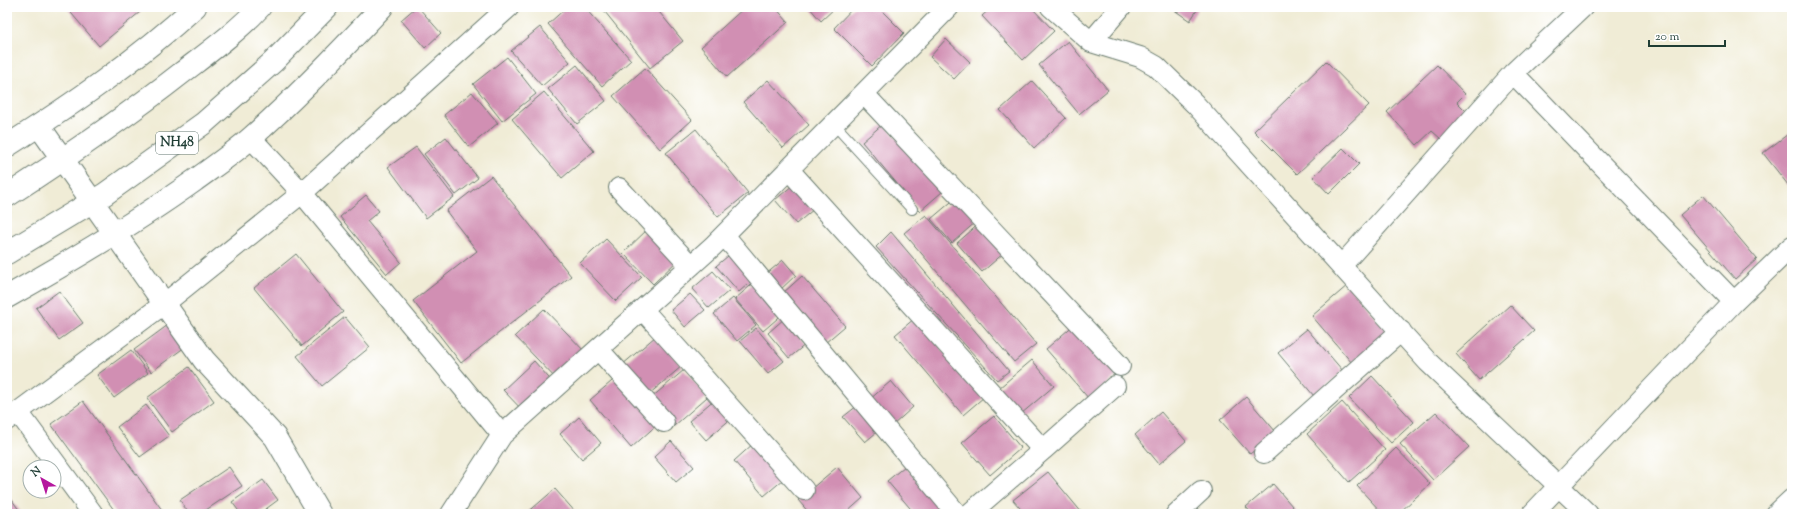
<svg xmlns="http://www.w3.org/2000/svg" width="1799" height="521" font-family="'Sorts Mill Goudy',serif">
  <rect width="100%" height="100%" fill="#fff"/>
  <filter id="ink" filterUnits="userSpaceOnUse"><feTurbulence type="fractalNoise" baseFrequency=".025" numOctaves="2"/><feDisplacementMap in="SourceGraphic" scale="8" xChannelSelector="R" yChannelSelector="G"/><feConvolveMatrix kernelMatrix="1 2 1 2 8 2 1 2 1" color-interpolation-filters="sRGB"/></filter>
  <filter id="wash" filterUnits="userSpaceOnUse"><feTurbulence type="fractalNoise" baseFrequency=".012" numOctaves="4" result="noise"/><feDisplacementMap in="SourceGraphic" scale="16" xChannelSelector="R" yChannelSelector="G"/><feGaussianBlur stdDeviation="0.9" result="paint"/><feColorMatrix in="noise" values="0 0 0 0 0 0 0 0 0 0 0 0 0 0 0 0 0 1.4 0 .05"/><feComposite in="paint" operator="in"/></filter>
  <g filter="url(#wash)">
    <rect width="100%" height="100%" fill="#f0ecd6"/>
    <g id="blocks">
      <path fill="#d18fb3" d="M66,7H146L99,46Z
        M416,7H418L441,33L425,48L401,20Z
        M567,7H584L631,60L602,86L548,24Z
        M601,7H655L683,41L650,68Z
        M745,7H775L788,22L727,77L701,47Z
        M809,7H836L821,21Z
        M854,7H878L904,33L872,66L834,28Z
        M992,7H1031L1054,31L1023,60L982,16Z
        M1170,7H1199L1190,21Z
        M540,27L570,62L542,86L511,51Z
        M946,39L970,62L954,79L930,57Z
        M1068,41L1108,90L1079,114L1039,65Z
        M507,57L536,94L502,121L473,84Z
        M1326,61L1369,105L1297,174L1254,131Z
        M577,65L606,101L577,124L548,89Z
        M1437,65L1465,94L1457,102L1467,112L1441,139L1432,131L1417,145L1387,112Z
        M645,68L692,120L660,149L613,96Z
        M768,80L809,125L783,148L743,102Z
        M1032,81L1066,118L1034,148L1000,110Z
        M472,92L498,123L469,147L444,115Z
        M544,92L594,151L562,178L512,119Z
        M884,123L942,192L920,211L862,142Z
        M696,129L748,193L718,217L666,153Z
        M1792,131V190L1763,153Z
        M446,137L478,178L456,195L424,154Z
        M416,147L454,197L426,218L388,167Z
        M1343,148L1359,164L1329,194L1313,177Z
        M491,176L571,276L461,363L413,301L477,251L446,211Z
        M793,185L814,209L796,224L775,200Z
        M366,195L379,211L367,221L401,262L387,274L340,217Z
        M1703,195L1757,259L1735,279L1680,215Z
        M957,197L978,220L952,243L931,219Z
        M926,215L1036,344L1014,362L904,233Z
        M980,223L1005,252L982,272L957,243Z
        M650,227L680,258L653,284L623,253Z
        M891,232L1009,371L997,380L876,247Z
        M606,239L642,277L616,301L580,263Z
        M734,251L756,277L739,292L716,266Z
        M296,254L343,312L302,346L254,288Z
        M783,260L796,275L779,291L765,275Z
        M713,271L730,290L709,308L692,289Z
        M802,276L845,326L825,343L783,293Z
        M757,280L785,312L763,331L735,299Z
        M1348,285L1388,332L1352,363L1312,316Z
        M59,291L83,323L59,340L36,308Z
        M690,294L705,310L685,327L671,310Z
        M733,298L756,325L737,341L714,314Z
        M1510,305L1534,331L1479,380L1456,354Z
        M544,309L587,354L559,382L515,336Z
        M345,317L370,347L322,386L297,356Z
        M785,318L806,344L789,358L768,333Z
        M915,318L984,397L963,415L895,335Z
        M1076,323L1119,374L1089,399L1046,349Z
        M168,325L185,347L151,372L134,350Z
        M756,328L784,361L768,374L740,341Z
        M1307,329L1343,371L1314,396L1278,353Z
        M656,336L682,366L648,395L622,365Z
        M131,350L148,373L114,398L97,375Z
        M1032,360L1054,386L1021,414L999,388Z
        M534,361L555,385L525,413L503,390Z
        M189,367L214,401L172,432L147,398Z
        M684,370L707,397L674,426L651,398Z
        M619,375L660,422L631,448L590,400Z
        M1372,376L1414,422L1391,443L1349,398Z
        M891,381L913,407L892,426L869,400Z
        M1246,397L1276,432L1250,454L1220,420Z
        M716,398L733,417L706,440L689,421Z
        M83,401L165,514H117L51,424Z
        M862,402L883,427L865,442L843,417Z
        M1342,402L1385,450L1349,482L1307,434Z
        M146,405L169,436L140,457L117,427Z
        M1161,412L1186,441L1159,464L1135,435Z
        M1436,412L1469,447L1433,480L1400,444Z
        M994,416L1021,448L990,475L962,443Z
        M579,417L601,443L582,459L560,434Z
        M671,441L694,467L676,482L654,457Z
        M754,443L784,479L764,496L734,461Z
        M1396,448L1430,484L1398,514H1383L1357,486Z
        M905,466L947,514H915L887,481Z
        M229,467L242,486L200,514H189L180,500Z
        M837,467L863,498L845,514H810L798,500Z
        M1048,472L1083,514H1025L1013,500Z
        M263,480L278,500L259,514H241L232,502Z
        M1273,484L1299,514H1252L1246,507Z
        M555,489L577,514H526Z
        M7,493L22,514H7Z
        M1015,509L1018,514H1008Z"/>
    </g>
  </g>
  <g filter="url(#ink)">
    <use href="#blocks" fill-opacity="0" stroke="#687a6d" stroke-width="1"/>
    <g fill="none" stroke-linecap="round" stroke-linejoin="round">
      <g stroke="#687a6d" stroke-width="12">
        <path id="lane" d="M834,124L912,209"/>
      </g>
      <g stroke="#687a6d" stroke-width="22">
        <path id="street" d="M1051,7L1091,42L1140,57L1156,66L1195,104L1428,362L1588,514
          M1091,42L1121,7
          M1513,73L1734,302
          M864,94L1120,366
          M789,170L1043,450L969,514
          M619,188L691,266
          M724,235L957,514
          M1342,265L1513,73L1583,7
          M643,310L804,490
          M598,349L664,422
          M18,412L93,514
          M7,420L164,304L302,193L251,138
          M502,435L302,193L509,7
          M1043,450L1115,386
          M1264,453L1401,331
          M451,514L502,435L713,246L949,7
          M1176,514L1201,491
          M1532,514L1734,302L1792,246
          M1776,514L1792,499"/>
      </g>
      <g stroke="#687a6d" stroke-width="24">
        <path id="secondary" d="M39,126L204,360L275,437L320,514
          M7,146C73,104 137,60 195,7
          M7,297C71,261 134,224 194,181C213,167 234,153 252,137C298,96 340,52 382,7"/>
      </g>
      <g stroke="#687a6d" stroke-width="24">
        <path id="highway" d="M7,196C67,157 127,116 183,72C209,52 238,31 260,7
          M7,253L105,194L204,123L273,62L327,7"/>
      </g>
      <use href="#lane" stroke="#fff" stroke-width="10"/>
      <use href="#street" stroke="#fff" stroke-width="20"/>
      <use href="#secondary" stroke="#fff" stroke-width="22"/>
      <use href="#highway" stroke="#fff" stroke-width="22"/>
    </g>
  </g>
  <g text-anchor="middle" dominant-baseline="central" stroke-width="3" stroke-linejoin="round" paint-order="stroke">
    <rect fill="#fff" stroke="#627771" stroke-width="1" x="156" y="132" width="42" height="22" rx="3"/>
    <g font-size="13" font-weight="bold" fill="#1f3d34">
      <text x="177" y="143">NH48</text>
    </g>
  </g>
  <rect width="1799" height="521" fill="none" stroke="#fff" stroke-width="24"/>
  <g transform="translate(42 479) rotate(321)"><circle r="19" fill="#ffffff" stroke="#a5b1ae"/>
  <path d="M0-3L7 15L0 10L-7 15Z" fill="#b5179e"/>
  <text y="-6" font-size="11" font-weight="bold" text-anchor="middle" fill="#1f3d34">N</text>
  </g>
  <path d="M1649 40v6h76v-6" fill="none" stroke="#1f3d34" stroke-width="2"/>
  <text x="1655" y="40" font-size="12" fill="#1f3d34" stroke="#ffffff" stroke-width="3" paint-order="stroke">20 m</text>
</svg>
